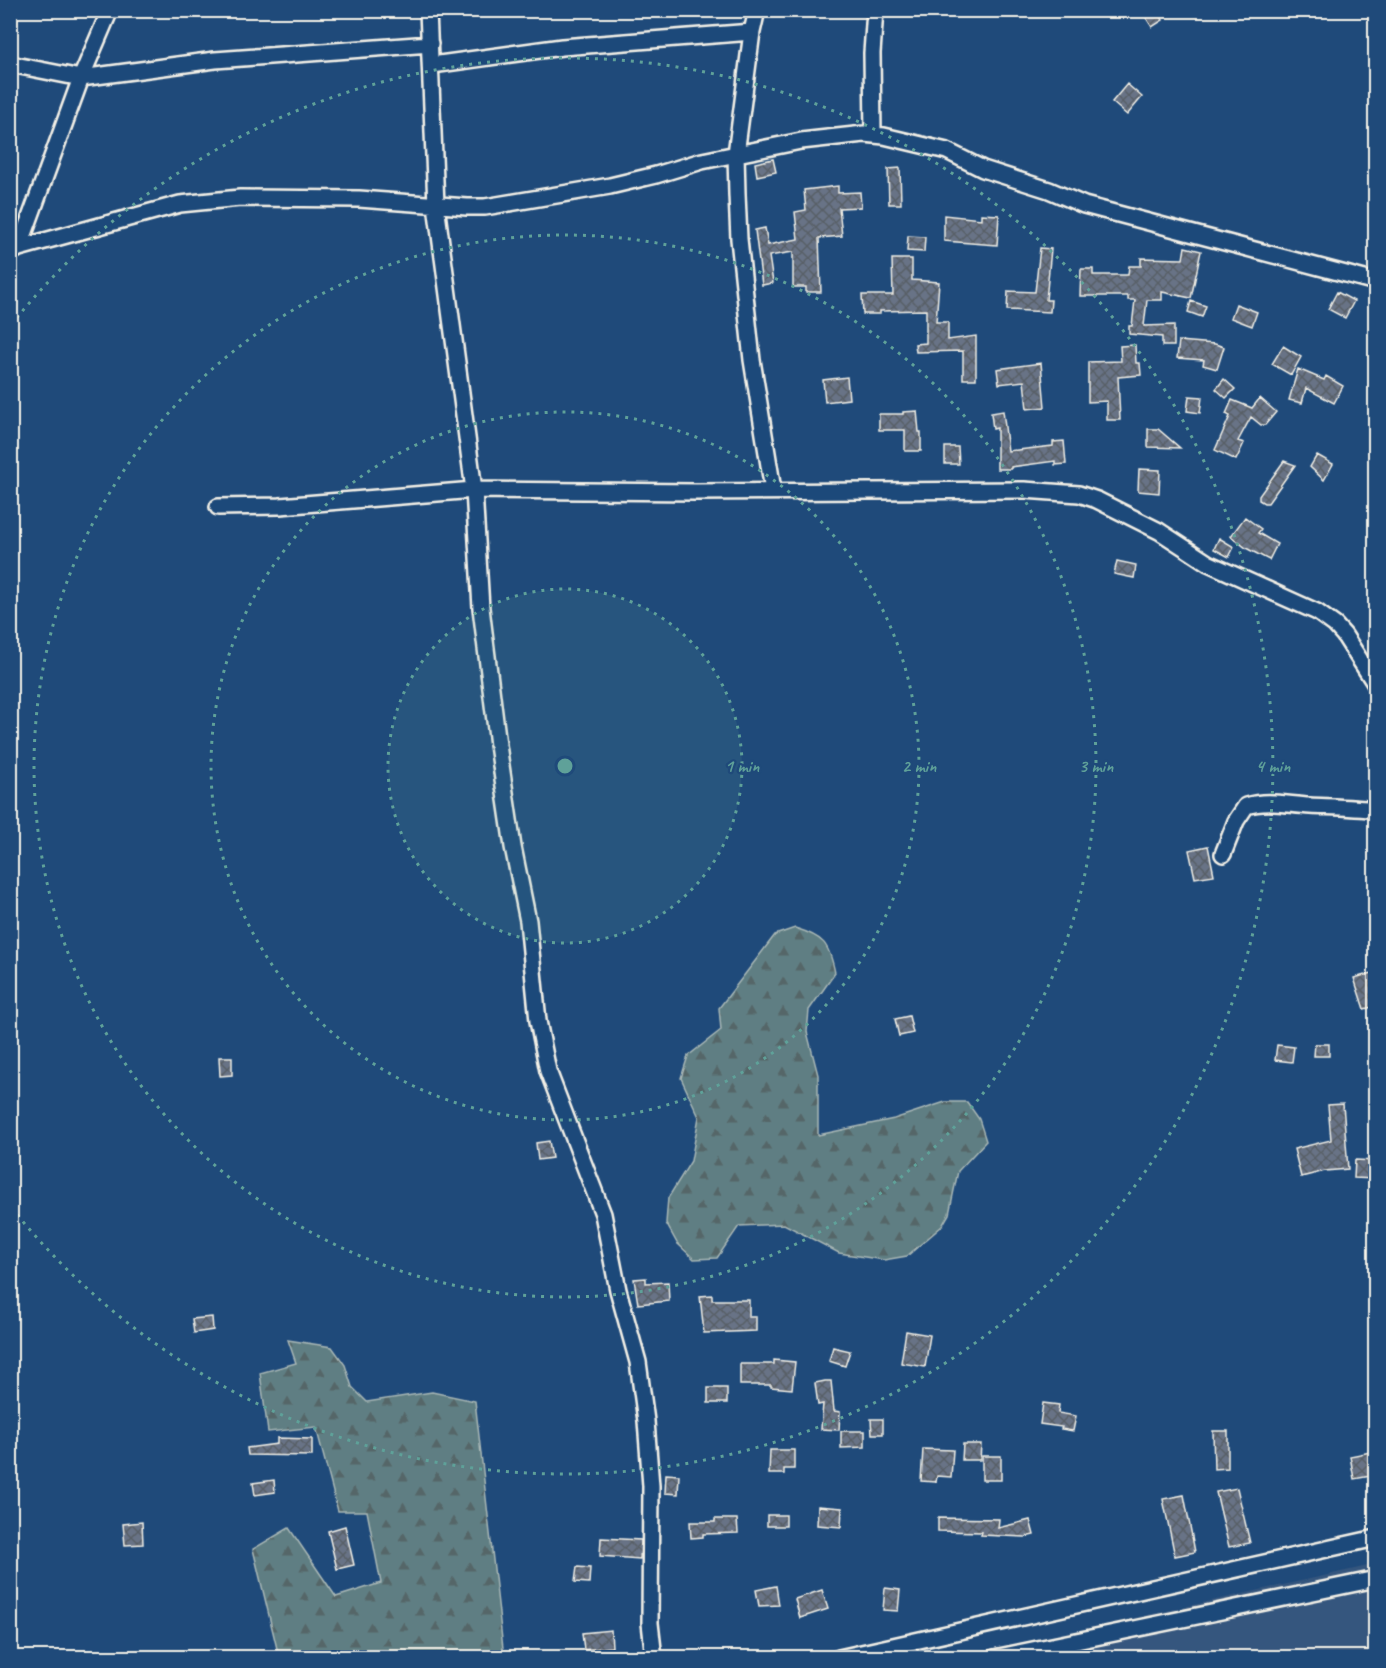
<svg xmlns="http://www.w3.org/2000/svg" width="1386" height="1668" font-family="Caveat,sans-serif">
  <defs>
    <pattern id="forest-firs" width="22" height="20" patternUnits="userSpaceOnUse" patternTransform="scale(1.5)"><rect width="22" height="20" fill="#5f7e83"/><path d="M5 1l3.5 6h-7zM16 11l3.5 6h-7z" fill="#556668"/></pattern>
    <pattern id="building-cross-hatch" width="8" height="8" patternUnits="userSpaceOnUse" patternTransform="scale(1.5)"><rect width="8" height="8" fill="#677386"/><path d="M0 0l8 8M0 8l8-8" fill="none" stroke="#585e66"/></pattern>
  </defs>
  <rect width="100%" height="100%" fill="#1f4a7a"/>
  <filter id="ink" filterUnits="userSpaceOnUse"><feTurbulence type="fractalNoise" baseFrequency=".0167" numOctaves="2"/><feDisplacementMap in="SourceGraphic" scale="12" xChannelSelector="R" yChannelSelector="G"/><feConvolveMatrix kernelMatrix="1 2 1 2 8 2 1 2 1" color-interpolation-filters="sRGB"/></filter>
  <g filter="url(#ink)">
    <path fill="#35567e" d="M1375,1564V1657L956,1658L1359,1568Z"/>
    <path fill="url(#forest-firs)" stroke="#aab8b6" stroke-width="1.5" d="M795,928C824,937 829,943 835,973L809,1010L807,1032L818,1075V1135L894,1119L945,1102H967L979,1119L986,1141L958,1171L949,1214L942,1226L907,1256L884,1260L839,1253L784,1224L739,1226L717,1258L694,1259L677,1243L666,1223L668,1198L691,1161L699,1117L681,1078L688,1056L721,1030L719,1008L775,935Z
      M288,1340L332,1347L345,1365L352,1387L367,1402L432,1392L475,1401L504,1657H279L253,1549L289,1528L336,1597L381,1583L367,1511H338L316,1427L268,1432L260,1373L296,1363Z"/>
    <path fill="url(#building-cross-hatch)" stroke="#f4f1e8" stroke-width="1.5" d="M1141,10H1158L1163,20L1152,27Z
      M1127,84L1142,97L1127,115L1112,102Z
      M773,159L776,172L757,176L755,163Z
      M900,168L901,204H889L888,169Z
      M838,186V193L860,192L861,207L839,208L842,236L819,238L821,292H806V287H793V252L769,256L773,283L762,285L755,230L765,228L768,245L798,239L795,212L806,210L804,190Z
      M981,214L999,215L997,245L944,241V215L981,219Z
      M908,236L925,237L924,252L907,251Z
      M1185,247L1201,251L1191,298L1162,292V300H1147L1144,326L1174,325V346H1162V337L1129,334V326H1132L1135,300H1128V296H1080L1081,269H1093V275H1128L1129,266H1141V258L1183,259Z
      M1040,248L1051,249L1046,300H1051L1050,312L1007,310L1008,291L1035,292Z
      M892,259H912V280L939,282L936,322H948V340L976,336V379H963V351L916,352L915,344L926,343V310L880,311V314H863L862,295H893Z
      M1337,292L1354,301L1345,318L1328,309Z
      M1191,301L1206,306L1202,317L1188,312Z
      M1236,304L1257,312L1252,326L1231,318Z
      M1179,341L1215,344L1224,347L1217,369L1203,365L1204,360L1177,358Z
      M1135,345L1136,363H1140L1141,375L1118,377L1120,420H1107V401L1088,402V362L1121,361L1120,346Z
      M1283,346L1301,357L1291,375L1272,364Z
      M1041,363L1045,407L1027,409L1024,381L999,384L997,369Z
      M1298,369L1324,380L1326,376L1343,386L1334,403L1306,388L1302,403L1289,400Z
      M847,377L849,399L825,402L823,380Z
      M1224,379L1235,389L1226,398L1216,389Z
      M1189,396L1202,397L1200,413L1187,411Z
      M1260,398L1276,412L1265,425H1261L1251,417L1238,441L1244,443L1236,460L1215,450L1230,416L1226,414L1232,400L1252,408Z
      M917,411L919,432H921V451H905V430H879V414H903V412Z
      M1003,411L1008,451L1053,446V442L1064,441L1066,464L1055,465V461L1011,467V469H997V428L993,429L991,413Z
      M1148,429H1158L1180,448L1148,447Z
      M945,447H958L959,464H945Z
      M1317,455L1333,464L1324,480L1310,467Z
      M1284,461L1295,465L1268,503H1264L1259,500V496Z
      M1139,469L1160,470L1159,493L1138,491Z
      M1245,517L1261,529L1258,533L1277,544L1269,560L1246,548L1231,536Z
      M1219,538L1234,547L1229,557L1214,549Z
      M1117,561L1136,565L1134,578L1114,574Z
      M1208,846L1214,875L1195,878L1189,850Z
      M1376,972V1006L1364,1009L1354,978Z
      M909,1016L913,1033L899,1036L895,1019Z
      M1315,1044H1329V1056H1314Z
      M1277,1045L1294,1047L1292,1062L1275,1060Z
      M219,1057H232V1075L220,1076Z
      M1343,1104L1348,1169L1325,1171L1301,1177L1294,1149L1331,1140L1328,1105Z
      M549,1141L552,1158L538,1160L536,1143Z
      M1355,1160L1376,1161V1179L1354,1178Z
      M646,1278V1283L668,1282L669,1301L638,1304L634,1279Z
      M712,1295V1300H749V1317H756V1331L704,1333L700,1296Z
      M212,1317L213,1330L194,1333L192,1319Z
      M906,1331L930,1335L925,1367L901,1363Z
      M833,1347L850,1351L845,1366L829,1361Z
      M774,1360L795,1362L792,1389L771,1387V1385H740V1364H774Z
      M825,1381H831L834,1411L840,1412L839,1430L821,1429L823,1404L818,1405L815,1383Z
      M708,1388H727V1403H708Z
      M1043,1403L1059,1405L1058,1413L1076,1416L1073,1431L1061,1429L1062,1427L1040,1424Z
      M871,1419H883V1434H872Z
      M841,1431H865V1447L841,1448Z
      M1213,1431H1228V1468L1214,1469Z
      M277,1438L312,1439V1456L248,1455L247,1448L277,1444Z
      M963,1444H981L980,1460H962Z
      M923,1449L953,1450L951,1477L937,1476L936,1482L921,1481Z
      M770,1450H794V1469H784V1474H769Z
      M1376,1451V1475L1354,1479L1350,1456Z
      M982,1456H1001V1480H982Z
      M666,1474L679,1475L678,1494L665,1493Z
      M274,1480L275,1492L255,1495L253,1483Z
      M1237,1488L1250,1543L1229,1547L1216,1492Z
      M1184,1495L1195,1552L1175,1556L1163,1499Z
      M818,1506L842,1508L841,1527L817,1525Z
      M767,1515H786V1526H767Z
      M938,1518L999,1519L998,1528L1030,1520L1034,1535L1025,1537L981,1535L982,1532L938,1531Z
      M715,1519H737L738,1533L703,1534V1537L691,1538L690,1522H715Z
      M142,1522L143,1544L125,1545L123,1524Z
      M345,1526L354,1565L337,1569L328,1531Z
      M601,1538L641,1540L640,1559L600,1556Z
      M577,1567L590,1568L589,1583L575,1582Z
      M776,1586L779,1605L759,1606L756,1590Z
      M885,1588L900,1590L898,1611L883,1610Z
      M822,1590L828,1609L800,1618L795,1599Z
      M611,1630L612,1647L584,1650L582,1633Z"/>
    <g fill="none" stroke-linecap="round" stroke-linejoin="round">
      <g stroke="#f4f1e8" stroke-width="20">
        <path id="minor" d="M428,10L436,205L474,490L481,608L498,745L513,847L528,921L538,1021L548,1071L603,1214L618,1290L638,1362L646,1421L651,1486L650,1623L654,1658
          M757,10L752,32L736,154L737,194L739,239L752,360L773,490
          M10,64L81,78L215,60L430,44
          M432,65L562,47L752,32
          M873,135L872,53L875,10
          M19,248L81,78L110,10
          M10,253L19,248L180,204L240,198L359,199L467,207H485L610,186L656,175L702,161L801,141L864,134L884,136L947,151L983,169L1049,190L1084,205L1376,282
          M218,507L280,506L474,490L696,492L1024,490L1079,494L1097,500L1159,531L1208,563L1317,612L1335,625L1344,635L1376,685
          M1223,854L1236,821L1246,806C1267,799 1288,805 1310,806C1332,807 1354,807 1376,810
          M839,1658L1376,1538
          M994,1658L1376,1579"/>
      </g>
      <use href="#minor" stroke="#1f4a7a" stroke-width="15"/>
    </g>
  </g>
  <circle cx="565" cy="766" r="177" fill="#5fa199" fill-opacity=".12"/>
  <g fill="none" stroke="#5fa199" stroke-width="3" stroke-dasharray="3 6">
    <circle cx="565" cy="766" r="177"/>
    <circle cx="565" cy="766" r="354"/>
    <circle cx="565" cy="766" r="531"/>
    <path d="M11 325A708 708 0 1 1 11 1207"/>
  </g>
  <circle cx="565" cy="766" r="9" fill="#5fa199" stroke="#1f4a7a" stroke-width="3"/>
  <g font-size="18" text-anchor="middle" font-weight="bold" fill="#5fa199" stroke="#1f4a7a" stroke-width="4.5" stroke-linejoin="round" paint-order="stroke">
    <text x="742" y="772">1 min</text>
    <text x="919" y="772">2 min</text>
    <text x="1096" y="772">3 min</text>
    <text x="1273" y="772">4 min</text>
  </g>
  <rect width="1386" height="1668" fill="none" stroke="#1f4a7a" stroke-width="36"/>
  <rect x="18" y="18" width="1350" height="1632" fill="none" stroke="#f4f1e8" stroke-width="2" filter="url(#ink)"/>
</svg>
